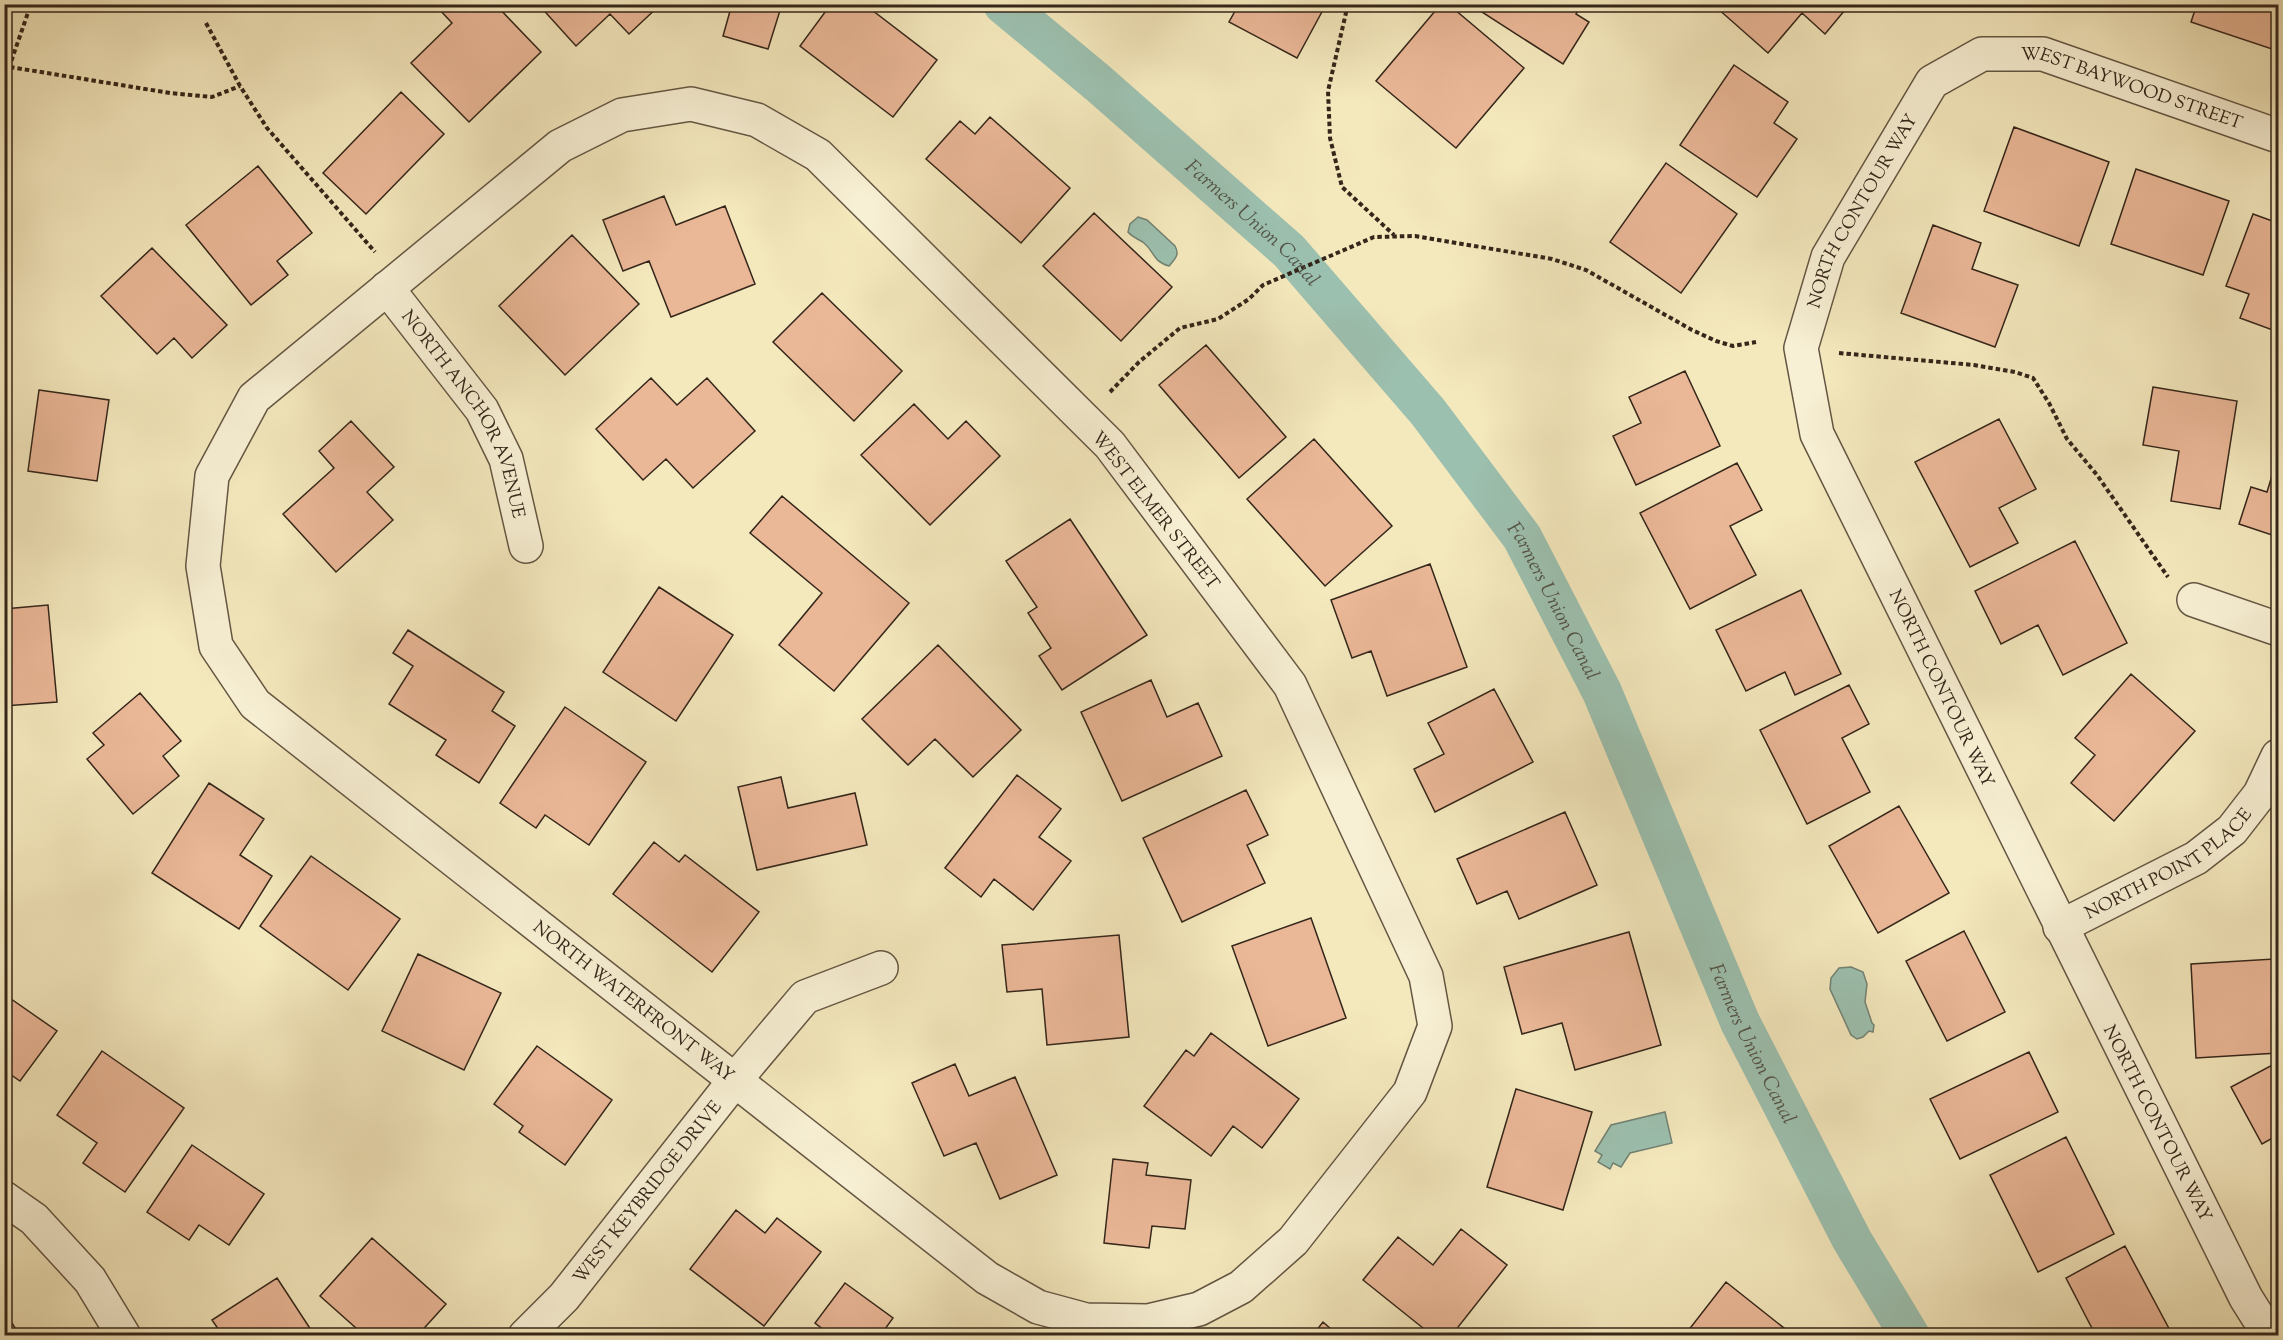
<svg xmlns="http://www.w3.org/2000/svg" width="2283" height="1340" font-family="'Sorts Mill Goudy',serif">
<rect width="100%" height="100%" fill="#f4e8bd"/>
<filter id="stains"><feTurbulence type="fractalNoise" baseFrequency=".00333" numOctaves="4"/><feColorMatrix values="0 0 0 0 .2 0 0 0 0 .09 0 0 0 0 .02 0 0 0 .5 -.17"/></filter>
<radialGradient id="worn" r=".72"><stop offset=".6" stop-color="#630" stop-opacity="0"/><stop offset="1" stop-color="#630" stop-opacity=".3"/></radialGradient>
<path fill="#9cc0af" stroke="#728273" stroke-width="1.5" d="M1138 217 1147 220 1175 246C1180 255 1175 259 1169 266 1152 261 1155 252 1144 243 1139 239 1133 238 1128 232L1130 224Z
M1851 967 1863 972 1867 984 1865 1002 1872 1023 1874 1025 1873 1032 1869 1031 1863 1037 1857 1039 1851 1035 1830 989 1831 978 1839 968Z
M1665 1112 1672 1143 1630 1153 1621 1167 1613 1163 1610 1169 1598 1162 1602 1155 1595 1151 1611 1125Z"/>
<g fill="none" stroke-linecap="round" stroke-linejoin="round">
<path stroke="#9cc0af" stroke-width="40" id="s1" d="M1003 4 1098 83 1289 251 1428 412 1522 537 1602 692 1740 1022 1852 1240 1910 1336"/>
</g>
<path fill="#eab797" stroke="#34261a" stroke-width="1.5" d="M442 4H495L541 52 469 122 411 63 452 23 438 8Z
M538 4H661L629 34 610 14 576 46Z
M732 4H782L768 49 723 36Z
M831 4H864L937 60 893 117 800 46Z
M1239 4H1318L1324 8 1297 58 1229 22Z
M1441 4H1448L1524 68 1456 148 1376 81Z
M1582 4 1576 14 1589 22 1563 64 1471 5Z
M1720 4H1850L1825 34 1802 13 1768 53 1717 8Z
M2197 4H2278V51L2191 22Z
M1734 65 1788 102 1774 123 1797 139 1757 197 1680 145Z
M401 92 444 134 366 214 323 173Z
M990 117 1070 188 1021 243 926 159 960 121 975 134Z
M2014 127 2109 162 2079 246 1984 211Z
M1666 163 1737 214 1681 293 1610 242Z
M258 166 312 233 277 261 288 275 251 305 186 225Z
M2136 169 2229 201 2203 275 2111 244Z
M664 196 676 225 725 206 755 284 671 317 649 261 623 271 603 220Z
M1094 213 1172 287 1121 341 1043 266Z
M2253 214 2278 223V332L2240 318 2249 294 2226 286Z
M1933 225 1981 243 1972 269 2018 285 1995 347 1901 313Z
M572 235 639 304 565 375 499 306Z
M152 248 227 325 192 358 174 338 157 354 101 296Z
M822 293 902 371 854 421 773 342Z
M1206 345 1286 437 1239 478 1159 385Z
M1685 371 1720 446 1636 485 1613 436 1641 423 1629 397Z
M651 378 677 405 707 378 755 431 693 488 666 459 643 480 596 429Z
M2153 387 2237 401 2220 509 2171 501 2179 451 2143 445Z
M39 390 109 400 97 481 28 471Z
M914 404 948 439 966 421 1000 456 930 525 861 455Z
M1999 419 2036 489 1999 508 2018 543 1970 567 1915 462Z
M351 421 394 467 367 492 393 520 336 572 283 514 334 468 319 451Z
M1314 439 1392 526 1325 586 1247 499Z
M2278 456V537L2239 524 2251 487 2267 492Z
M1737 463 1762 510 1730 526 1756 575 1690 609 1640 513Z
M782 496 909 603 834 691 779 645 822 593 750 533Z
M1070 519 1147 635 1062 690 1039 656 1051 648 1028 613 1037 607 1006 561Z
M2075 541 2127 643 2063 675 2038 625 2001 644 1975 591Z
M1430 564 1467 667 1387 696 1371 651 1352 658 1331 600Z
M659 587 733 635 676 721 603 672Z
M1801 590 1841 674 1795 695 1785 672 1746 691 1716 630Z
M48 605 57 702 4 706V609Z
M408 630 504 692 492 711 515 726 479 783 436 755 446 740 389 704 413 666 393 653Z
M938 645 1021 730 973 777 935 739 908 765 862 719Z
M2131 674 2195 731 2114 821 2071 783 2095 755 2075 738Z
M1151 680 1167 717 1198 703 1222 756 1122 801 1081 712Z
M1849 685 1869 724 1842 738 1870 792 1807 824 1760 730Z
M1494 689 1533 762 1435 812 1414 769 1444 754 1428 723Z
M140 693 181 741 163 756 179 776 133 814 87 759 104 745 93 733Z
M565 707 646 762 589 845 545 815 536 828 500 803Z
M1017 775 1061 809 1039 837 1071 861 1033 910 994 879 981 897 945 868Z
M781 777 788 808 855 793 867 845 757 870 738 787Z
M209 783 264 819 240 855 272 876 239 929 152 873Z
M1246 790 1268 835 1247 845 1265 883 1182 922 1143 838Z
M1899 806 1949 893 1878 933 1829 846Z
M1565 812 1597 885 1519 919 1507 891 1477 904 1457 859Z
M654 842 679 862 685 855 759 912 712 972 613 894Z
M311 856 400 919 348 990 260 926Z
M1311 918 1346 1018 1268 1046 1232 946Z
M1964 931 2005 1012 1947 1041 1906 961Z
M1629 932 1661 1045 1575 1070 1562 1023 1522 1034 1504 967Z
M1119 935 1129 1037 1047 1045 1042 989 1007 992 1002 945Z
M418 954 501 993 464 1070 382 1031Z
M2274 959 2278 1053 2196 1058 2191 964Z
M4 994 57 1031 20 1081 4 1070Z
M1211 1033 1299 1099 1262 1148 1233 1126 1211 1156 1144 1106 1186 1050 1194 1056Z
M537 1046 612 1100 565 1165 519 1132 523 1126 494 1104Z
M102 1051 184 1108 125 1192 83 1163 97 1143 57 1115Z
M2029 1052 2058 1112 1960 1159 1930 1099Z
M2278 1062V1135L2262 1144 2231 1087Z
M955 1064 969 1096 1015 1077 1057 1175 1000 1199 976 1143 944 1156 912 1083Z
M1516 1089 1592 1112 1563 1210 1487 1187Z
M2066 1137 2114 1234 2038 1272 1990 1175Z
M192 1145 264 1194 229 1245 199 1225 189 1240 147 1212Z
M1113 1159 1148 1163 1146 1175 1191 1180 1185 1229 1152 1226 1149 1248 1104 1243Z
M736 1210 765 1233 777 1218 821 1252 764 1326 690 1269Z
M1461 1229 1507 1265 1451 1336H1433L1363 1280 1398 1237 1433 1265Z
M372 1238 446 1304 417 1336H365L320 1296Z
M2125 1246 2173 1336H2096L2066 1278Z
M277 1278 315 1336H223L212 1320Z
M1726 1282 1794 1336H1684Z
M845 1283 893 1318 880 1336H827L829 1334 815 1323Z
M1323 1322 1339 1336H1312Z
M12 1323 20 1336H4V1327Z"/>
<g fill="none" stroke-linecap="round" stroke-linejoin="round">
<defs>
<g id="minor">
<path d="M691 104 757 120 818 155 1110 445 1290 685 1426 976 1435 1026 1410 1092 1293 1241 1241 1287 1199 1309 1148 1321 1086 1320 1038 1307 987 1278 255 704 216 646 203 566 212 476 254 398 560 146 622 115Z"/>
<path id="s2" d="M387 288 482 410 506 459 526 546"/>
<path d="M2194 600 2278 629"/>
<path id="s3" d="M2060 927 2196 858 2232 830 2260 794 2278 756"/>
<path d="M4 1198 34 1219 90 1280 124 1336"/>
<path id="s4" d="M525 1336 564 1297 735 1080 805 997 881 968"/>
<path id="s5" d="M2270 1336 2246 1298 1817 434 1801 348 1828 257 1932 82 1982 54H2043L2278 136"/>
</g>
</defs>
<use href="#minor" stroke="#645643" stroke-width="36"/>
<path stroke="#34261a" stroke-width="4" stroke-dasharray="4.5 3" stroke-linecap="butt" d="M1348 4 1328 91 1330 138 1342 187 1394 235
M206 23 240 86 267 128 375 252
M10 67 170 93 212 97 240 86
M4 82 31 4
M1839 353 1974 365 2015 372 2033 378 2049 403 2067 439 2097 475 2168 577
M1110 392 1139 362 1180 328 1218 319 1249 299 1263 285 1374 237 1415 236 1552 259 1586 270 1692 330 1716 341 1733 346 1756 342"/>
<use href="#minor" stroke="#f8f0d4" stroke-width="33"/>
</g>
<g text-anchor="middle" stroke-width="5" stroke-linejoin="round" paint-order="stroke">
<g font-size="18" fill="#34261a" stroke="#f8f0d4">
<text dy="6" stroke="none"><textPath href="#s5" startOffset="1608">WEST BAYWOOD STREET</textPath></text>
<text dy="6" stroke="none"><textPath href="#s5" startOffset="1248">NORTH CONTOUR WAY</textPath></text>
<text dy="6" stroke="none"><textPath href="#s2" startOffset="150">NORTH ANCHOR AVENUE</textPath></text>
<text transform="translate(1156 510) rotate(52)" y="6">WEST ELMER STREET</text>
<text transform="translate(1942 688) rotate(64)" y="6">NORTH CONTOUR WAY</text>
<text dy="6" stroke="none"><textPath href="#s3" startOffset="126">NORTH POINT PLACE</textPath></text>
<text transform="translate(634 1001) rotate(38)" y="6">NORTH WATERFRONT WAY</text>
<text transform="translate(2158 1123) rotate(63)" y="6">NORTH CONTOUR WAY</text>
<text dy="6" stroke="none"><textPath href="#s4" startOffset="189">WEST KEYBRIDGE DRIVE</textPath></text>
</g>
<g font-size="20" font-style="italic" fill="#535447" stroke="#f8f0d4">
<text dy="7" stroke="none"><textPath href="#s1" startOffset="332">Farmers Union Canal</textPath></text>
<text dy="7" stroke="none"><textPath href="#s1" startOffset="818">Farmers Union Canal</textPath></text>
<text dy="7" stroke="none"><textPath href="#s1" startOffset="1304">Farmers Union Canal</textPath></text>
</g>
</g>
<rect width="2283" height="1340" fill="none" stroke="#f4e8bd" stroke-width="24"/>
<rect x="6" y="6" width="2271" height="1328" fill="none" stroke="#34261a" stroke-width="3"/>
<rect x="12" y="12" width="2259" height="1316" fill="none" stroke="#34261a" stroke-width="1.5"/>
<rect width="100%" height="100%" filter="url(#stains)"/>
<rect width="100%" height="100%" fill="url(#worn)"/>
</svg>
